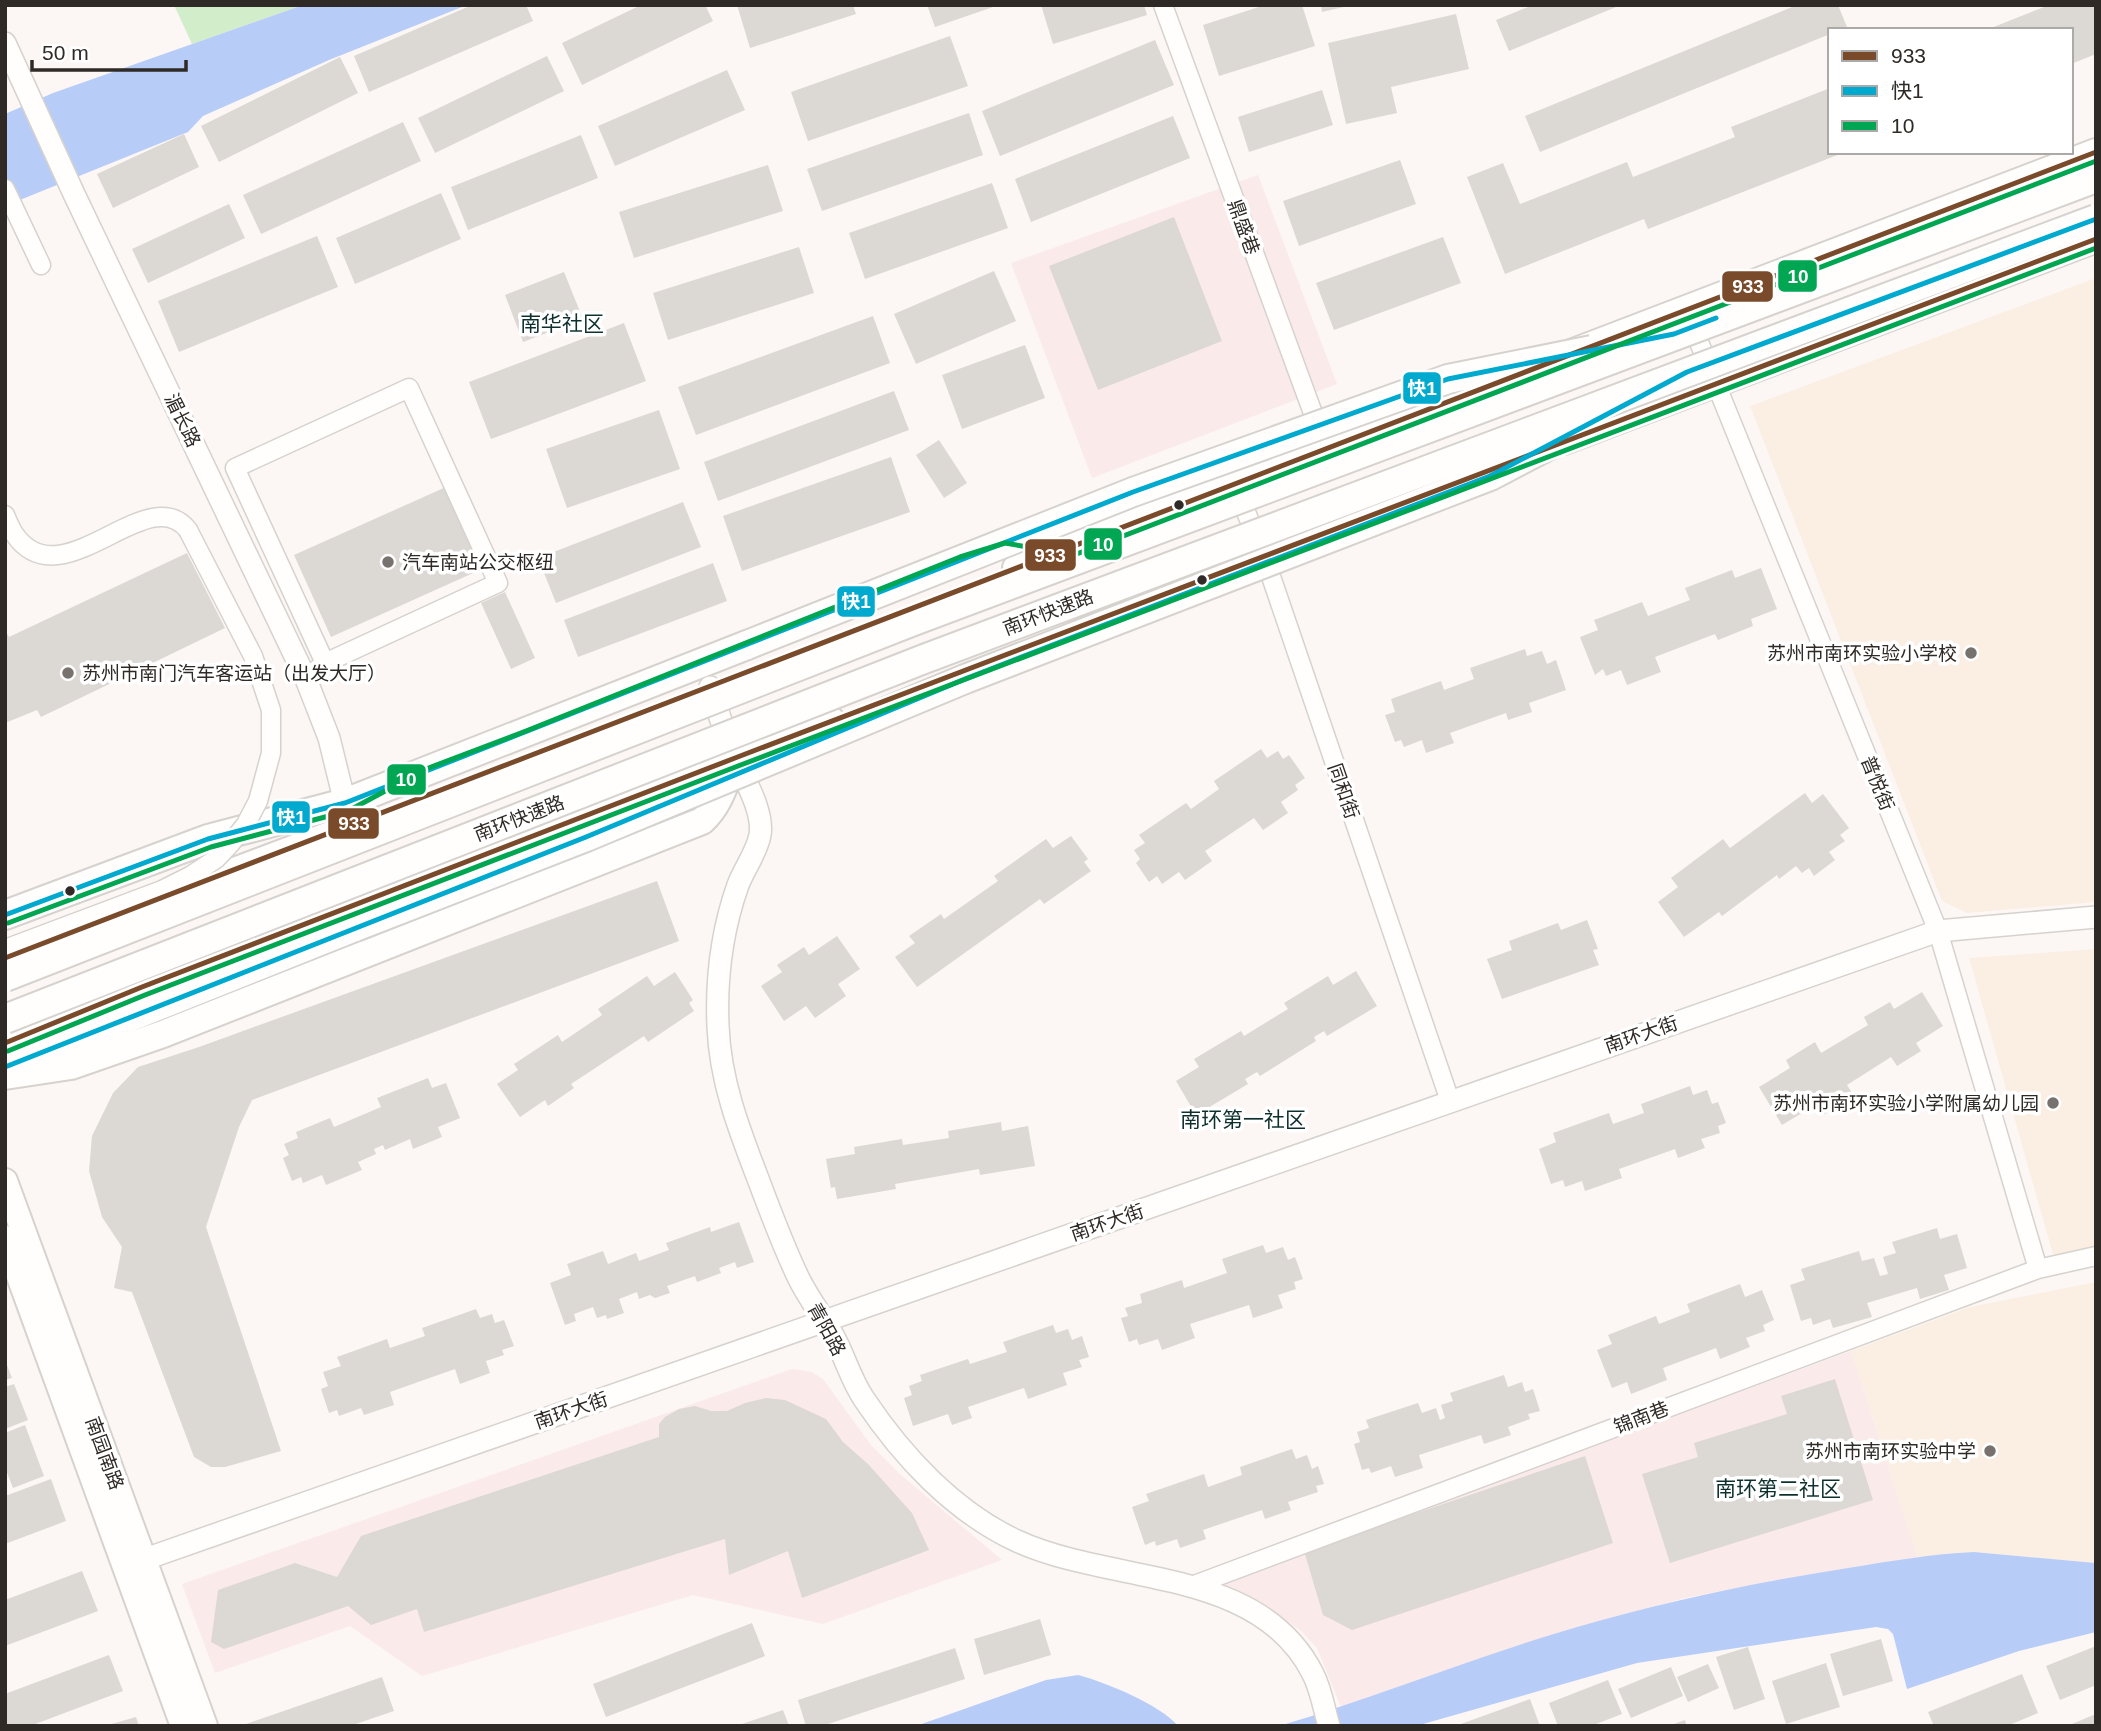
<svg xmlns="http://www.w3.org/2000/svg" width="2101" height="1731" font-family="Arial,'Noto Sans SC',sans-serif">
<rect width="100%" height="100%" fill="#fcf7f4"/>
<path fill="#faebea" d="M1258 175 1337 384 1092 478 1011 263Z
M1851 1351 1918 1557 1805 1575 1685 1598 1577 1627 1341 1707 1317 1648 1301 1631 1274 1611 1218 1582Z
M792 1369 812 1372 823 1379 871 1445 901 1475 1002 1560 823 1624 693 1595 422 1676 350 1626 215 1673 182 1584Z"/>
<path fill="#fbefe4" d="M2096 278V902L1967 913 1942 901 1750 406Z
M2096 949V1248L2054 1258 1969 958Z
M2096 1282V1563L1974 1552 1918 1557 1851 1351 1970 1307Z"/>
<path fill="#d1edca" d="M174 5H303L192 44Z"/>
<path fill="#b7cdf8" d="M303 5H467L329 60 203 116 188 132 5 206V114L53 93Z
M1974 1552 2096 1563V1632L2019 1651 1907 1689 1893 1634 1888 1629 1876 1627 1637 1663 1416 1726H1279C1380 1696 1477 1656 1577 1627 1666 1601 1757 1582 1848 1568 1890 1561 1932 1554 1974 1552Z
M1078 1675C1105 1682 1161 1705 1178 1726H916L1046 1680Z"/>
<path fill="#dcd8d4" d="M472 5H526L533 21 369 92 354 56Z
M641 5H705L713 21 582 85 562 43Z
M737 5H853L856 14 750 48Z
M927 5H996V6L935 27Z
M1041 5H1144L1147 15 1053 44Z
M1265 5H1302L1315 46 1219 76 1203 25Z
M1321 5H1348V6L1322 12Z
M1533 5H1621L1509 51 1496 20Z
M1797 5H1838L1847 27 1830 30V34L1540 152 1525 116Z
M2049 5H2096V54L2071 64V30H1986Z
M1456 14 1469 69 1391 87 1397 113 1346 124 1328 43Z
M950 36 968 86 808 141 791 92Z
M1155 40 1174 85 1000 156 982 111Z
M547 56 564 91 435 153 418 118Z
M340 57 358 93 219 162 201 126Z
M727 70 745 110 615 166 598 126Z
M1830 88V152H1845L1648 229 1644 219 1505 274 1467 177 1503 163 1520 204 1627 162 1633 177 1735 137 1731 127Z
M1322 90 1333 125 1249 152 1238 117Z
M969 113 983 155 822 211 807 169Z
M1173 116 1190 158 1031 222 1015 179Z
M403 122 421 161 261 234 243 195Z
M184 134 199 167 113 208 97 174Z
M581 135 598 178 468 230 451 187Z
M1400 160 1416 204 1299 246 1283 201Z
M768 165 783 211 634 258 619 212Z
M992 183 1008 228 865 279 849 233Z
M441 193 461 239 355 284 336 238Z
M229 204 245 238 148 283 132 249Z
M1174 217 1222 341 1098 390 1049 266Z
M317 236 338 287 179 352 158 301Z
M1443 237 1461 283 1334 330 1316 283Z
M799 247 814 293 668 340 653 293Z
M994 271 1016 321 916 364 894 314Z
M564 272 583 319 523 342 505 295Z
M873 316 890 363 696 435 678 387Z
M624 323 646 381 491 439 469 382Z
M1025 345 1045 398 962 429 942 375Z
M894 391 909 430 718 501 704 462Z
M659 410 680 469 567 508 546 449Z
M939 440 967 483 944 498 916 455Z
M891 457 910 512 742 571 723 516Z
M446 487 482 569 331 637 294 555Z
M683 502 701 547 556 603 538 558Z
M187 553 225 628 41 717 37 710 5 723V630L9 637Z
M713 563 727 601 578 657 564 620Z
M1761 568 1777 609 1751 619 1753 626 1718 640 1715 634 1655 657 1661 672 1627 685 1621 670 1606 676 1603 669 1595 675 1580 637 1598 630 1594 620 1642 602 1648 616 1690 600 1685 588 1732 570 1735 578Z
M505 592 535 658 511 669 481 603Z
M1525 649 1527 656 1542 651 1547 664 1556 660 1566 690 1529 703 1532 712 1508 720 1506 713 1450 733 1454 743 1426 753 1422 740 1404 747 1401 740 1395 742 1385 715 1395 712 1391 699 1441 681 1444 690 1474 679 1470 668Z
M1261 749 1267 758 1278 751 1283 759 1289 755 1305 778 1295 785 1298 790 1281 802 1288 813 1263 830 1254 818 1205 851 1212 861 1185 880 1179 872 1162 884 1157 876 1149 882 1136 863 1140 859 1134 850 1145 843 1139 835 1186 803 1191 809 1219 789 1214 781Z
M1805 793 1812 803 1823 794 1849 828 1840 835 1845 841 1829 852 1835 860 1814 876 1809 868 1802 873 1796 866 1779 879 1777 875 1722 916 1719 912 1684 937 1658 902 1678 887 1671 878 1723 839 1730 848Z
M1071 836 1088 859 1084 862 1091 871 1044 904 1040 899 917 987 895 957 915 943 909 936 941 914 944 919 998 881 994 876 1046 839 1053 848Z
M657 881 679 941 252 1100 239 1127 206 1227 281 1451 225 1467H211L194 1457 132 1292 114 1288 122 1247 102 1217 89 1171 92 1136 113 1093 138 1067 199 1047Z
M1587 920 1598 949 1593 950 1599 965 1502 999 1487 959 1512 950 1509 941 1558 923 1561 930Z
M837 936 860 969 838 984 846 996 815 1018 806 1006 784 1021 761 986 782 972 777 965 804 947 809 955Z
M1356 971 1377 1006 1327 1036 1324 1031 1314 1037 1316 1041 1260 1076 1257 1072 1245 1079 1248 1084 1196 1115 1176 1081 1199 1067 1194 1059 1241 1031 1244 1036 1288 1009 1284 1003 1328 976 1333 985Z
M675 972 693 1000 689 1003 694 1011 648 1042 644 1036 571 1084 574 1088 548 1106 545 1100 520 1117 497 1084 518 1070 514 1064 558 1035 562 1042 602 1015 598 1009 647 976 654 986Z
M1922 992 1943 1026 1916 1043 1921 1051 1897 1066 1891 1057 1847 1085 1854 1096 1823 1115 1817 1104 1782 1125 1759 1087 1790 1068 1786 1060 1815 1042 1821 1053 1868 1025 1864 1017 1890 1002 1894 1009Z
M428 1078 432 1088 446 1083 460 1118 438 1127 442 1137 413 1149 410 1139 385 1150 383 1145 374 1149 376 1154 358 1162 362 1170 326 1185 322 1175 303 1183 301 1177 292 1181 283 1158 289 1155 284 1144 298 1138 296 1132 330 1118 334 1127 381 1107 377 1098Z
M1690 1086 1693 1095 1707 1090 1712 1104 1718 1102 1726 1123 1718 1126 1720 1133 1701 1139 1705 1148 1678 1158 1675 1149 1619 1169 1622 1178 1585 1191 1582 1181 1565 1187 1563 1180 1551 1184 1539 1149 1556 1142 1553 1133 1609 1113 1613 1124 1644 1113 1641 1104Z
M1001 1122 1002 1131 1028 1126 1035 1166 980 1175 979 1169 895 1184 896 1189 837 1199 835 1187 831 1188 826 1159 855 1154 854 1147 902 1139 903 1145 949 1138 948 1131Z
M739 1222 754 1262 737 1268 735 1262 719 1268 721 1273 697 1282 695 1276 667 1286 670 1293 655 1298 650 1295 639 1299 637 1292 619 1299 624 1313 607 1319 606 1315 597 1318 593 1307 574 1314 576 1321 565 1325 550 1283 571 1275 567 1264 603 1251 608 1264 636 1253 639 1261 669 1250 666 1243 710 1227 711 1232Z
M1937 1228 1940 1239 1957 1234 1967 1268 1944 1275 1949 1290 1920 1299 1917 1288 1867 1303 1872 1317 1833 1328 1830 1319 1813 1325 1811 1318 1801 1321 1790 1285 1805 1280 1801 1269 1859 1251 1862 1261 1874 1258 1880 1276 1888 1274 1883 1257 1896 1253 1892 1242Z
M1263 1245 1266 1253 1283 1247 1288 1260 1295 1257 1303 1279 1294 1282 1296 1289 1278 1295 1283 1308 1253 1318 1249 1305 1190 1324 1195 1338 1162 1350 1158 1339 1139 1345 1137 1339 1129 1342 1121 1318 1128 1316 1125 1308 1142 1303 1140 1294 1182 1280 1184 1288 1227 1273 1222 1259Z
M1740 1284 1745 1297 1762 1290 1774 1320 1763 1325 1765 1331 1746 1338 1750 1347 1720 1359 1716 1348 1663 1368 1667 1380 1631 1394 1627 1382 1612 1388 1597 1350 1612 1344 1608 1335 1656 1316 1659 1324 1690 1312 1687 1304Z
M476 1309 480 1318 492 1314 495 1323 504 1320 514 1346 502 1350 504 1355 486 1361 490 1373 460 1384 455 1369 390 1392 394 1405 364 1415 361 1408 339 1416 337 1410 329 1413 321 1389 328 1386 323 1372 341 1366 337 1357 387 1339 390 1348 425 1336 422 1328Z
M1053 1325 1056 1333 1068 1329 1072 1340 1082 1336 1089 1357 1079 1360 1082 1367 1063 1373 1067 1385 1028 1399 1024 1388 968 1407 972 1418 952 1425 948 1414 913 1426 904 1398 912 1395 909 1386 922 1381 920 1375 968 1359 970 1364 1007 1352 1003 1342Z
M5 1360 12 1378 5 1380Z
M1504 1375 1508 1387 1522 1382 1525 1392 1533 1389 1540 1411 1528 1414 1530 1419 1508 1427 1511 1435 1484 1444 1481 1435 1419 1455 1423 1468 1395 1477 1391 1466 1371 1473 1369 1468 1362 1470 1354 1444 1360 1442 1357 1432 1369 1428 1366 1420 1418 1403 1422 1413 1436 1408 1440 1420 1445 1418 1441 1405 1453 1401 1450 1393Z
M1835 1379 1873 1500 1670 1563 1642 1474 1698 1457 1694 1443 1787 1414 1781 1396Z
M14 1384 28 1420 5 1429V1387Z
M766 1398 785 1400 826 1419 843 1442 868 1464 912 1513 929 1550 802 1598 788 1551 729 1575 725 1539 424 1632 417 1609 371 1625 348 1606 224 1649 211 1642 218 1590 295 1563 337 1577 361 1536 659 1437V1424L665 1417 679 1409 695 1406 711 1411H727L745 1403Z
M25 1425 44 1476 13 1488 5 1467 7 1466 5 1460V1433Z
M1292 1449 1296 1459 1307 1455 1312 1469 1318 1466 1324 1484 1316 1486 1318 1492 1288 1502 1291 1510 1265 1519 1262 1510 1203 1530 1206 1539 1180 1548 1177 1539 1156 1546 1155 1541 1145 1545 1132 1507 1149 1501 1146 1494 1204 1474 1208 1487 1242 1475 1240 1467Z
M1585 1456 1613 1543 1352 1630 1323 1615 1304 1551Z
M51 1479 66 1521 5 1544V1496Z
M82 1571 98 1611 5 1646V1600Z
M1040 1619 1051 1655 984 1675 974 1639Z
M752 1623 765 1656 606 1717 593 1684Z
M1881 1639 1893 1681 1843 1696 1830 1654Z
M2096 1646V1685L2060 1700 2046 1666Z
M1748 1647 1765 1699 1734 1710 1716 1657Z
M955 1648 965 1679 822 1726H806L798 1700Z
M109 1655 123 1691 30 1726H5V1694Z
M1826 1663 1840 1707 1786 1724 1772 1681Z
M1708 1664 1719 1688 1688 1702 1677 1677Z
M1671 1667 1683 1696 1631 1718 1618 1689Z
M2022 1674 2038 1713 2007 1726H1934L1928 1712Z
M382 1677 394 1711 350 1726H240Z
M1608 1680 1622 1714 1591 1726H1558L1549 1703Z
M1530 1699 1540 1726H1458V1725Z
M783 1710 789 1726H739V1725Z
M2096 1714V1726H2067Z
M136 1717 139 1726H108V1725Z
M1685 1720 1687 1726H1671V1725Z"/>
<g fill="none" stroke-linecap="round" stroke-linejoin="round">
<defs>
<path id="minor" d="M1163 5 1321 435
M5 189 41 265
M1690 320 1938 931 2038 1269
M1237 490 1264 556 1450 1101
M5 515C8 522 11 530 15 535 62 602 148 478 188 530
M306 679 325 663 498 583 409 388 235 468 325 663
M1189 1587 2038 1269 2096 1256"/>
<path id="tertiary" d="M5 43 74 194 306 679 329 738 345 803
M710 687C718 711 725 735 735 758 744 779 764 811 760 835 757 852 744 869 738 885 722 930 716 979 718 1026 720 1082 740 1132 760 1184 772 1216 784 1248 799 1279 809 1299 823 1317 834 1337 845 1357 851 1380 864 1399 902 1456 954 1512 1017 1541 1112 1585 1259 1566 1313 1674 1321 1689 1324 1709 1329 1726
M131 1564 1938 931 2096 917"/>
<path id="secondary" d="M5 1181 205 1726
M5 1238 183 1726"/>
<path id="primary" d="M1571 353 2096 152
M1564 441 2096 239
M1016 568 1519 373
M141 906 354 826
M5 1043 142 987 832 721
M5 1076 71 1066 163 1034 702 821C719 806 725 784 733 763"/>
<path id="trunk" d="M5 915 208 839 345 803 747 645
M5 1067 355 927"/>
</defs>
<use href="#minor" stroke="#d6d2ce" stroke-width="21"/>
<use href="#tertiary" stroke="#d6d2ce" stroke-width="24"/>
<use href="#secondary" stroke="#d6d2ce" stroke-width="28"/>
<use href="#primary" stroke="#d6d2ce" stroke-width="30"/>
<use href="#trunk" stroke="#d6d2ce" stroke-width="32"/>
<use href="#minor" stroke="#fffefd" stroke-width="18"/>
<use href="#tertiary" stroke="#fffefd" stroke-width="21"/>
<use href="#secondary" stroke="#fffefd" stroke-width="24"/>
<use href="#primary" stroke="#fffefd" stroke-width="26"/>
<use href="#trunk" stroke="#fffefd" stroke-width="28"/>
<defs>
<path id="minor-bridge" d="M5 949 162 890 190 876 216 859 231 843 246 824 258 801 271 753V710L253 656 188 530"/>
<path id="trunk-bridge" d="M747 645 1133 492 1448 379 1592 350
M355 927 586 837 965 679 1490 476 1584 427
M5 977 911 622 2096 178
M5 1019 924 659 2096 219"/>
</defs>
<use href="#minor-bridge" stroke="#d6d2ce" stroke-width="21" stroke-linecap="butt"/>
<use href="#trunk-bridge" stroke="#d6d2ce" stroke-width="32" stroke-linecap="butt"/>
<use href="#minor-bridge" stroke="#fffefd" stroke-width="18"/>
<use href="#trunk-bridge" stroke="#fffefd" stroke-width="28"/>
<defs>
<path id="bus-1" d="M5 958 2096 152
M5 1043 142 987 735 758 2096 239"/>
<path id="bus-2" d="M5 915 208 839 345 803 1133 492 1448 379 1674 334 1716 318
M5 1067 586 837 965 679 1490 476 1687 372 2096 219"/>
<path id="bus-3" d="M8 923 211 847 348 811 426 769 526 731 960 557 1005 543 1074 555 2096 161
M8 1051 145 995 738 766 2096 248"/>
</defs>
<use href="#bus-1" stroke="#fff" stroke-width="10"/>
<use href="#bus-2" stroke="#fff" stroke-width="10"/>
<use href="#bus-3" stroke="#fff" stroke-width="10"/>
<use href="#bus-1" stroke="#7a4b2a" stroke-width="5"/>
<use href="#bus-2" stroke="#00a9ce" stroke-width="5"/>
<use href="#bus-3" stroke="#00a651" stroke-width="5"/>
</g>
<g fill="#2f2a26" stroke="#fff" stroke-width="2.5">
<circle cx="1179" cy="505" r="6"/>
<circle cx="1202" cy="580" r="6"/>
<circle cx="70" cy="891" r="6"/>
</g>
<g fill="#77726e" stroke="#fff" stroke-width="2.5">
<circle cx="388" cy="562" r="7"/>
<circle cx="1971" cy="653" r="7"/>
<circle cx="68" cy="673" r="7"/>
<circle cx="2053" cy="1103" r="7"/>
<circle cx="1990" cy="1451" r="7"/>
</g>
<g text-anchor="middle" stroke-width="7" stroke-linejoin="round" paint-order="stroke">
<g font-size="19" fill="#2f2a26" stroke="#fff">
<text transform="translate(1244 227) rotate(70)" y="7">鼎盛巷</text>
<text transform="translate(183 420) rotate(64)" y="7">湄长路</text>
<text transform="translate(1048 612) rotate(-21)" y="7">南环快速路</text>
<text transform="translate(1878 783) rotate(68)" y="7">普悦街</text>
<text transform="translate(1344 791) rotate(71)" y="7">同和街</text>
<text transform="translate(519 818) rotate(-21)" y="7">南环快速路</text>
<text transform="translate(1641 1034) rotate(-19)" y="7">南环大街</text>
<text transform="translate(1107 1222) rotate(-19)" y="7">南环大街</text>
<text transform="translate(827 1329) rotate(61)" y="7">青阳路</text>
<text transform="translate(571 1410) rotate(-19)" y="7">南环大街</text>
<text transform="translate(1641 1417) rotate(-21)" y="7">锦南巷</text>
<text transform="translate(105 1453) rotate(70)" y="7">南园南路</text>
</g>
<g font-size="19" fill="#2f2a26" stroke="#fff" text-anchor="end">
<text x="402" y="569" text-anchor="start">汽车南站公交枢纽</text>
<text x="1957" y="660">苏州市南环实验小学校</text>
<text x="82" y="680" text-anchor="start">苏州市南门汽车客运站（出发大厅）</text>
<text x="2039" y="1110">苏州市南环实验小学附属幼儿园</text>
<text x="1976" y="1458">苏州市南环实验中学</text>
</g>
<g font-size="21" fill="#0d302d" stroke="#fff">
<text x="562" y="331">南华社区</text>
<text x="1243" y="1127">南环第一社区</text>
<text x="1778" y="1496">南环第二社区</text>
</g>
</g>
<g stroke="#fff" stroke-width="2.5">
<rect x="1777" y="259" width="41" height="34" rx="7" fill="#00a651"/>
<rect x="1721" y="270" width="53" height="33" rx="7" fill="#7a4b2a"/>
<rect x="1402" y="371" width="40" height="34" rx="7" fill="#00a9ce"/>
<rect x="1083" y="527" width="40" height="34" rx="7" fill="#00a651"/>
<rect x="1024" y="538" width="53" height="34" rx="7" fill="#7a4b2a"/>
<rect x="836" y="585" width="40" height="33" rx="7" fill="#00a9ce"/>
<rect x="386" y="763" width="41" height="33" rx="7" fill="#00a651"/>
<rect x="271" y="800" width="40" height="34" rx="7" fill="#00a9ce"/>
<rect x="327" y="807" width="53" height="33" rx="7" fill="#7a4b2a"/>
</g>
<g font-size="19" text-anchor="middle" font-weight="bold" fill="#fff">
<text x="1798" y="283">10</text>
<text x="1748" y="293">933</text>
<text x="1422" y="395">快1</text>
<text x="1103" y="551">10</text>
<text x="1050" y="562">933</text>
<text x="856" y="608">快1</text>
<text x="406" y="786">10</text>
<text x="291" y="824">快1</text>
<text x="354" y="830">933</text>
</g>
<rect width="2101" height="1731" fill="none" stroke="#2f2a26" stroke-width="14"/>
<rect x="1828" y="28" width="245" height="126" fill="#ffffff" stroke="#acaaa8" stroke-width="2"/>
<rect x="1842" y="51" width="35" height="10" fill="#7a4b2a" stroke="#acaaa8" stroke-width="2"/>
<text x="1891" y="63" font-size="21" fill="#2f2a26">933</text>
<rect x="1842" y="86" width="35" height="10" fill="#00a9ce" stroke="#acaaa8" stroke-width="2"/>
<text x="1891" y="98" font-size="21" fill="#2f2a26">快1</text>
<rect x="1842" y="121" width="35" height="10" fill="#00a651" stroke="#acaaa8" stroke-width="2"/>
<text x="1891" y="133" font-size="21" fill="#2f2a26">10</text>
<path d="M32 60v10h154v-10" fill="none" stroke="#2f2a26" stroke-width="3.5"/>
<text x="42" y="60" font-size="21" fill="#2f2a26" stroke="#ffffff" stroke-width="5" paint-order="stroke">50 m</text>
</svg>
